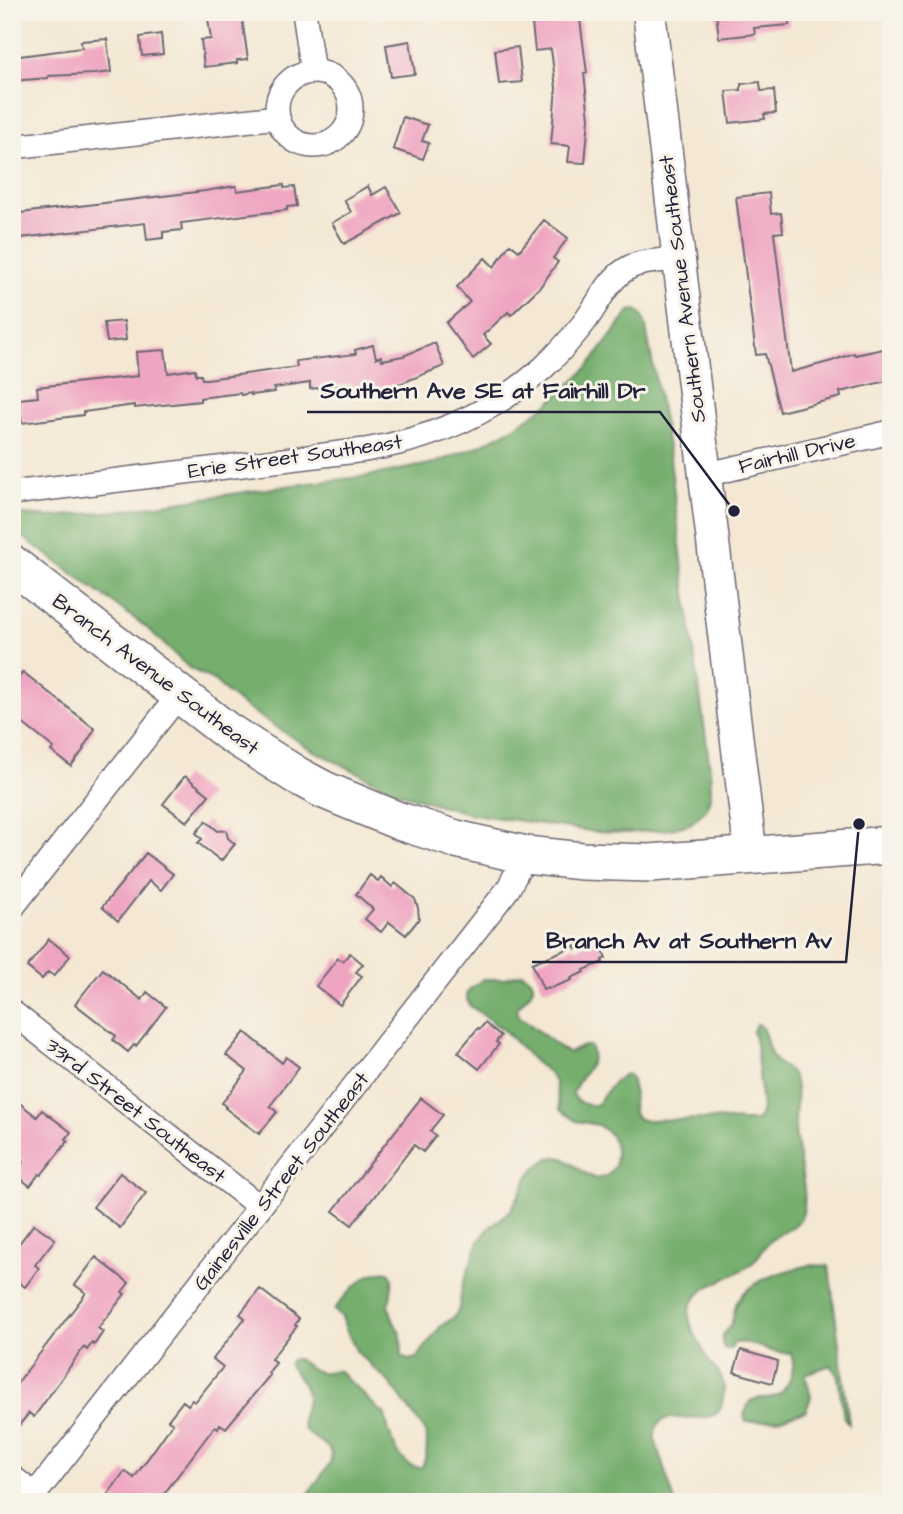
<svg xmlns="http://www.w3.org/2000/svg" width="903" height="1514" font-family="'Architects Daughter',sans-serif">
<rect width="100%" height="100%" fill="#f7f3e8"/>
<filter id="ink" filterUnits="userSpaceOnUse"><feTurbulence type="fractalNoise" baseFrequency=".0143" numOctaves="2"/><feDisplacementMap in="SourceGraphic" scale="14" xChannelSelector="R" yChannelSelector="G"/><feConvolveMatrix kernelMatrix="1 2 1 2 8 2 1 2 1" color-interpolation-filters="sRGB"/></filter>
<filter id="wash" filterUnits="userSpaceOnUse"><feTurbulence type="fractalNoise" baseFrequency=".00686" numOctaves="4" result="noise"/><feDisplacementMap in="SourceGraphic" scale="28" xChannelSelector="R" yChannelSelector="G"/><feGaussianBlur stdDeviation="1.57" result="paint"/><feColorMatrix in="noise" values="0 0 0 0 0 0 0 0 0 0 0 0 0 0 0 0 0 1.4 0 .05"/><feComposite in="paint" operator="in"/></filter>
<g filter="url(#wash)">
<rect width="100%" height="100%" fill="#f4e8d4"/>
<path fill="#74ae6d" stroke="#4b6854" stroke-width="2" d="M637 310 643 316 646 328 670 458 683 570 710 768 711 794 706 810 690 824 671 829 627 833 596 832 467 813 410 796 393 790 310 749 242 705 226 692 215 681 189 668 146 627 12 529V514L50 517 117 511 286 486 368 476 435 463 481 445 515 427 548 404 587 368 630 311Z
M522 973C545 984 527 996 517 1008L519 1016 563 1050 569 1053 583 1046H590C600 1064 575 1078 573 1095 578 1103 586 1106 596 1105L614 1082 625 1074 629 1075C641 1094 624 1114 642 1120L711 1119 744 1121H756L760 1117 762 1109 756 1044 753 1031 756 1024 760 1025C768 1035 766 1048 774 1059 779 1066 789 1068 793 1076 799 1090 795 1109 795 1124 795 1150 809 1191 803 1213 798 1229 781 1231 771 1240 763 1247 759 1258 750 1265 732 1279 700 1283 691 1306 685 1321 695 1333 701 1346 704 1351 705 1356 708 1360 712 1366 718 1371 721 1377 725 1384 724 1390 723 1398 722 1403 722 1408 718 1412 703 1428 651 1401 655 1440L675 1502H303L330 1463C337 1441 309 1442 303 1426 299 1416 307 1408 307 1398 307 1384 296 1376 289 1365L291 1360 297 1359C304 1363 312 1371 320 1372 327 1373 332 1370 339 1371L377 1408 385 1414C388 1432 398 1470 422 1467L426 1457 427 1443 425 1431 390 1383 357 1352 346 1330 342 1317 334 1310C346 1294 367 1268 389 1272L393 1278 389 1307 394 1322 401 1335 402 1356 408 1360 417 1358 441 1326 454 1317 459 1309 462 1287 479 1241 490 1227 511 1210 529 1176 535 1168 549 1158 556 1157 563 1158 588 1175 597 1179 608 1175 615 1166 616 1153 614 1142 610 1134 598 1125 576 1121 560 1110 555 1082 549 1073 535 1062 505 1031 469 1005 466 995 470 989 484 979H502Z
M811 1265 829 1266 849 1424 844 1418 838 1377 831 1365 805 1374 811 1397 806 1411 777 1420 746 1422 744 1415 750 1401C758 1397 765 1399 773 1397 789 1392 798 1366 790 1352 771 1357 754 1339 734 1343L730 1349 724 1348C718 1337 726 1333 731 1324 734 1317 734 1309 737 1302 751 1279 786 1270 811 1265Z"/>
<g id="blocks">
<path fill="#efa5c1" d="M207 12H241L248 59 237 60V63L204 67 201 40 211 39Z
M547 12H579L587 73H584L589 118 585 163 568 162 570 146 551 144 556 88 551 49 535 51 531 14Z
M716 12H789V25L754 28 755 34 719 38Z
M161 34 163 54 142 56 140 37Z
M107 39 111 72 94 74 48 76V78L12 81V57L82 48 81 41Z
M410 41 415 74 391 77 386 45Z
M518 47 522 82 499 84 495 50Z
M760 82 761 91 774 90 776 113 764 114 765 119 730 123 726 91 741 90V84Z
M403 117 428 125 422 141 429 143 423 159 393 149Z
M284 185V188L294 187 297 206 287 207V210L181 223 182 230 163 232V238L147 240 145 223 12 239V214L205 191 236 186 237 191Z
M368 186 372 195 386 187 401 213 344 244 332 223 351 212 344 200Z
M769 193 771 214 781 213 783 232 774 233 791 372 832 361 854 353 855 355 888 348 891 362V380L840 392 841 397 780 412 765 354 756 355 736 197Z
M544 220 568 238 553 258 558 262 540 287 511 315 508 312 483 335 491 344 473 359 446 323 470 302 457 287 485 258 494 267 510 244 519 251Z
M124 321 126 340 107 342 104 323Z
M435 343 444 366 402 383 378 388 379 392 356 396 353 384 310 389V383L274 388 275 392 251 395V393L241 395 240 393 200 398V401L135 408V405L83 412V415L22 423 19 399 38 397 37 387 138 376 136 352 165 350 168 373 195 369 196 375H201L202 379H207L297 367 296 361 356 354 355 350 373 345 376 358 381 356 382 360 403 356Z
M23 672 95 729 83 748 84 749 71 766 51 751 54 748 12 715V685Z
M185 776 209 795 187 822 163 804Z
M206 821 218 831 226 830 228 838 235 844 221 861 198 843 202 839 196 833Z
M146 853 173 874 161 890 149 881 118 921 102 907Z
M370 875 378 881 381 877 392 887 395 883 415 899 418 908 419 919 406 935 389 922 381 932 365 919 373 909 356 894Z
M49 939 70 956 54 976 48 972 42 979 27 967Z
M594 941 595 944 600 942 606 958 602 960 603 962 584 970 585 972 571 978 572 980 548 989V987L543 989 532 963 575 946 576 949Z
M350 953 363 964 356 972 362 976 340 1005 316 986 338 958 343 961Z
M103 969 142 1000 147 992 166 1007 136 1046 134 1045 128 1052 113 1040 116 1036 75 1004Z
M485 1023 501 1036 496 1042 499 1044 479 1069 458 1052 478 1028 480 1029Z
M245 1032 282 1063 286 1057 299 1067 270 1106 277 1112 259 1134 225 1108 226 1107 222 1103 247 1071 226 1055Z
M12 1097 37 1117 42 1110 71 1132 66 1139 68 1141 41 1175 39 1174 30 1186 15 1174 24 1162 12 1152Z
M421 1098 443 1115 430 1131 436 1136 423 1152 414 1145 352 1225 333 1211Z
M120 1173 146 1193 120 1228 93 1207Z
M34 1224 55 1239 35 1265 39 1268 25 1287 12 1277V1253Z
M96 1257 129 1283 122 1292 125 1294 98 1328 103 1332 94 1345 92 1343 87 1350 84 1347 34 1417 29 1413 12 1434V1390L86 1293 75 1285Z
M260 1289 299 1319 295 1325 297 1326 271 1359 276 1363 268 1373 270 1375 226 1428 220 1424 218 1428 215 1426 158 1502H119L108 1494 125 1471 134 1478 173 1423 168 1420 183 1401 188 1405 192 1400 195 1402 223 1367 213 1359 245 1318 240 1314Z
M741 1350 778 1361 772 1383 734 1372Z"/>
</g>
</g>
<g filter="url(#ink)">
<use href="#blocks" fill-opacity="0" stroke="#6c6771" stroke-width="2"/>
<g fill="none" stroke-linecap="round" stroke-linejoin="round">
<defs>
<path id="minor" d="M304 12 313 72
M277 109a37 37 0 1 1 74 0a37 37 0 1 1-74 0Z
M12 147 278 117
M704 475 891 432
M12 493 365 450C431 439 493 413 543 368 558 354 571 339 583 324 598 305 608 278 630 267 644 260 663 261 678 259
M12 908 179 695
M12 1012 260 1207
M12 1477 34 1494
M29 1502 508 889 526 855"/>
<path id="secondary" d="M649 12 751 857"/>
<path id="trunk" d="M12 564 228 732 296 775 324 790 399 821 456 839 526 855 582 861 650 863 891 845"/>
</defs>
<use href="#minor" stroke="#6c6771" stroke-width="26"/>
<use href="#secondary" stroke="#6c6771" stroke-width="35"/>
<use href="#trunk" stroke="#6c6771" stroke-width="40"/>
<use href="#minor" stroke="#fff" stroke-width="23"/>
<use href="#secondary" stroke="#fff" stroke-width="32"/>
<use href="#trunk" stroke="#fff" stroke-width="37"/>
</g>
</g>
<g text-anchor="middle" stroke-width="6" stroke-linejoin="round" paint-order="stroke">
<g font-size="21" fill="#22223b" stroke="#f7f3e8">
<text transform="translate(682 289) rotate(-97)" y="7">Southern Avenue Southeast</text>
<text transform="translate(797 453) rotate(-13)" y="7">Fairhill Drive</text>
<text transform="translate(295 456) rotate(-8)" y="7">Erie Street Southeast</text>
<text transform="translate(156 674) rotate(37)" y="7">Branch Avenue Southeast</text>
<text transform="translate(136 1110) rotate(38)" y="7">33rd Street Southeast</text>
<text transform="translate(281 1181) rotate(-52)" y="7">Gainesville Street Southeast</text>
</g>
</g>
<path fill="none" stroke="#22223b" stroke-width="2.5" d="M734 511L660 412H307M859 824L846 962H532"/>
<g fill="#22223b" stroke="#f7f3e8" stroke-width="2.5">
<circle cx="734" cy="511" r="7"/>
<circle cx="859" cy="824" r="7"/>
</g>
<g font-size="23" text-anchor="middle" font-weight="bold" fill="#22223b" stroke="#f7f3e8" stroke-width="6" stroke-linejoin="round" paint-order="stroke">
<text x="483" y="398">Southern Ave SE at Fairhill Dr</text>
<text x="689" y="948">Branch Av at Southern Av</text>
</g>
<rect width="903" height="1514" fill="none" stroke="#f7f3e8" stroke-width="42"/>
</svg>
